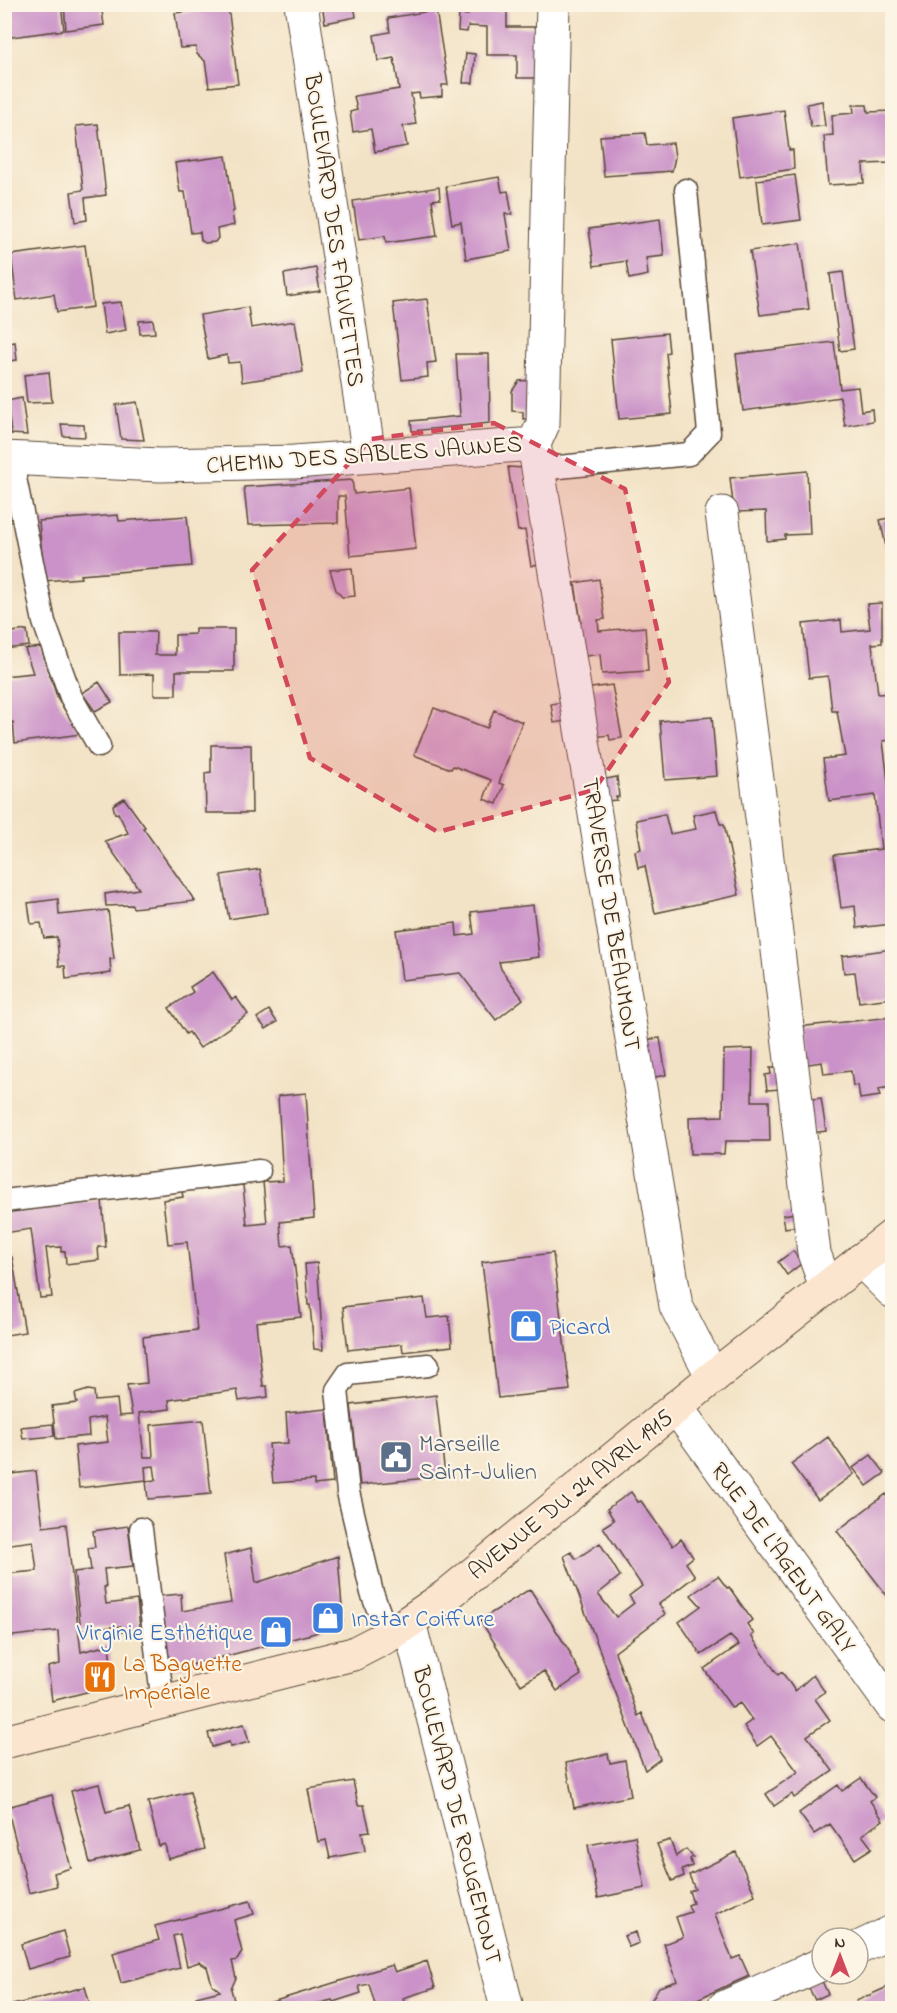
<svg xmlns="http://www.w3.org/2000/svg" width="897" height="2013" font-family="'Indie Flower',sans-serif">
<rect width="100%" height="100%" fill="#fcf5e5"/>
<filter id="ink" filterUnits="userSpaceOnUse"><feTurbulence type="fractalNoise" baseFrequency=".0167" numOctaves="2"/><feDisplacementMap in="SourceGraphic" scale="12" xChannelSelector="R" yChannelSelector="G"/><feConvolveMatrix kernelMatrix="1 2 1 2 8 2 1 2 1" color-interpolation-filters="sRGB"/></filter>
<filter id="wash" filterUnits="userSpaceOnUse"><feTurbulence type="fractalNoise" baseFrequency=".008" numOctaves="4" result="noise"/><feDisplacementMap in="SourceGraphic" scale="24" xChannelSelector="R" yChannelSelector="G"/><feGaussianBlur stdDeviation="1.35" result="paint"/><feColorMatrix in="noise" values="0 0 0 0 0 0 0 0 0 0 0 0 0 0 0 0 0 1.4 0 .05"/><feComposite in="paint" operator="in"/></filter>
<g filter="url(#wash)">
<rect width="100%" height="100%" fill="#f3e3c6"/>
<g id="blocks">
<path fill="#ca92c8" d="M4 4H61L64 30 4 38Z
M64 4H101L104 25 66 30Z
M322 4H354L356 17 325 23Z
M469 4H496V11H507V27H538L537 78H517V55H487V27L468 26 467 32 458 31 459 14 468 15Z
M228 6 238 84 209 87 205 61 197 54 196 47 180 48 175 13Z
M436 10 448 85H442V96L420 98 419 93 411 94 416 124 403 126 407 146 375 152 371 129 353 132 350 112 357 110 354 96 399 89 394 58 378 61 374 35 390 32 388 18Z
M466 53 475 54 473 83H463Z
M822 101 825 126 811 127 807 104Z
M853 105H867L868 112 892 111V163L863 164 864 183 828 185 824 136 833 135 832 115 854 113Z
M784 110 789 150H793L794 169 740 177 732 118Z
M98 124 106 195 85 198 87 220 75 222 71 192 83 190 76 126Z
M645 133 647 145 673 143 675 157 672 171 604 176 600 136Z
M226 156 234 211 232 212 234 225 217 229 218 238 215 242 205 243 201 240 200 232 191 233 185 192H180L175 163Z
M795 175 801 220 762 225 757 180Z
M499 177 502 192 508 191 512 214H505L511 251 466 259 461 222 452 224 446 186Z
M439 187 440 199 432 200 437 236 386 243 385 236 359 240 353 201Z
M660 219 664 256 646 258 648 275 629 279 626 261 594 266 589 229Z
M800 243 809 309 760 315 750 251Z
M85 245 93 307 57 312 54 294 17 300 11 255Z
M316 268 320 291 287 296 284 274Z
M843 272 854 349 840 351 830 274Z
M427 299 436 362 427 363 428 377 402 380 393 303Z
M121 302 126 330 105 334 101 304Z
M248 307 251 328 295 321 303 372 242 382 240 362 228 363 227 355 208 359 200 315Z
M153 320 155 333 140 334 139 321Z
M667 333 669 352 666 353 672 414 619 419 611 339Z
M15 342 17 360 8 361 5 344Z
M834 342 840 389 858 387 861 411 872 409 873 421 845 426 840 397 743 411 736 354Z
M456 354H489L490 423 412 431 411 421 460 416Z
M49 372 52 402 27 403 24 375Z
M532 380V419H523V412L512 411V391L519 381Z
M22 398 27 435 11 434 7 401Z
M137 402 144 440 121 439 116 405Z
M61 424 84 425 85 437 63 436Z
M508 467 524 468 543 563 531 566 525 530 518 531Z
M807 471 810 534 785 535V539L767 541 766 511 734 512 730 478Z
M352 480 354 494 409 488 416 549 350 556 345 496H338V523L248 525 244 487Z
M118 515 119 521 187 516 192 566 80 575 81 578 44 581 39 521Z
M892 517V544L886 546 880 520Z
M352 568 355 596 342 597 336 590 330 570Z
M599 579 605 619 598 620 599 631 645 627 648 671 602 674 600 654 580 657 574 623 581 622 575 583Z
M882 603V643L872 644 878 694 892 693V740L883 741 892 813V924L857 928 855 906 841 908 834 855 881 849 875 795 829 801 823 759 845 756 837 711H832L828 676 809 678 803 624 841 620 842 632 870 629 867 604Z
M195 629H234V671H176V695H154V674L120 675 119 632H156L155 655H175V635L195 634Z
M27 630 29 646 4 649V633Z
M41 647 58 700 81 734 15 743 13 722 4 723V676L33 673 25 649Z
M99 682 112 702 95 711 82 693Z
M612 685 622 738 610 740 609 735 594 737 585 689Z
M567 701 571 720 554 723 551 704Z
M434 708 487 728 494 710 522 722 499 783 504 785 497 804 484 799 491 780 453 766 451 769 414 755Z
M712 717 717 776 665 780 660 721Z
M211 745H251L252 813H206L205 773 211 772Z
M617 777 619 797H616L617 800 605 801 601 780Z
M124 798 145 827 143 828 195 901 133 908 132 905 106 906 105 894 139 889 105 841 128 833 118 813 115 814 113 805Z
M716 810 720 824H724L739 895 655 913 645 866 638 868 635 851 641 849 636 820 665 814 670 834 696 829 693 815Z
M260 869 267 913 229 919 221 875Z
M58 899 59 915 108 910 114 959H110L111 973 66 979 65 966H59L57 937 44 938 41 923 31 924 28 903Z
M533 905 539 957 499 962 501 969 523 999 496 1020 460 973 402 980 396 930 456 923 457 936 474 934 471 912Z
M892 949V998L859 1002 855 972 844 973 842 956Z
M213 972 232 1000 236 997 248 1014 200 1048 189 1032 186 1034 169 1008 193 992 190 987Z
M269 1010 277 1022 266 1029 257 1018Z
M892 1017V1087L879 1089 880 1096 860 1099 858 1085 853 1086 851 1071 824 1074 822 1062 802 1065 797 1027Z
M660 1038 666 1075 650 1078 644 1040Z
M753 1049 752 1101H769L770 1141H725L724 1154H690L689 1117 723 1116 724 1050Z
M770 1068H779L781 1089 767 1090 765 1075 771 1074Z
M306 1093 314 1218 280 1222 282 1246 292 1245 301 1317 256 1322 263 1386H267L268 1397 239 1401 237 1390 169 1400 170 1409 139 1413 144 1457H153L151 1425 203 1420 211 1494 148 1499 146 1481 156 1480 154 1466 145 1467 146 1480 79 1488 75 1446 108 1442 105 1417 88 1420 89 1436 56 1439 52 1406 77 1403 75 1394 88 1390 94 1391 95 1401 117 1399 119 1416 132 1415 127 1385 147 1383 143 1337 197 1330 187 1242 168 1244 163 1200 183 1197 182 1191 243 1185 247 1225 267 1223 263 1182 283 1181 278 1096Z
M821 1098 826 1131 811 1133 807 1100Z
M102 1200 106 1247H98L99 1260 66 1264 65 1251 61 1252V1247L46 1248 52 1297 40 1298 31 1229 4 1233V1212Z
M796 1213 798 1226 785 1228 783 1215Z
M793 1251 802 1263 787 1275 778 1262Z
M553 1253 570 1390 498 1398 482 1262Z
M12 1257 25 1332 7 1335 4 1324V1258Z
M317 1263 319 1288 323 1350 314 1349 310 1305H308L305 1264Z
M424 1298 427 1318 449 1316 452 1346 403 1352 402 1344 348 1350 343 1307Z
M436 1395 445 1476 360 1485 351 1405Z
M327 1409 333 1483 314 1485V1480L273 1483 269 1444 288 1443 286 1413Z
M53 1424 54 1436 23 1439 21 1427Z
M828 1437 854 1474 818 1500 791 1464Z
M871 1455 885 1473 867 1486 853 1468Z
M36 1471 43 1527 66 1524 81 1652 109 1645 113 1685 52 1701 48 1667 60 1664 58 1631 4 1637V1574L37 1571 33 1541 4 1545V1475Z
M631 1492 638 1502 641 1501 673 1546 681 1539 693 1557 686 1563 695 1576 659 1604 665 1614 615 1652 638 1716 642 1713 660 1759 645 1770 564 1556 571 1552 576 1559 600 1543 620 1576 598 1594 616 1617 634 1603 629 1596 642 1586 603 1527 614 1520 607 1509Z
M886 1494 892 1502V1602L837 1531Z
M128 1526 133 1566 104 1569 106 1587H104L106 1604 137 1600 140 1629 122 1632 121 1626 81 1630 74 1572 91 1570 88 1548 95 1547 93 1531Z
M251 1548 256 1583 338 1556 343 1621 315 1633 168 1671 159 1596 181 1594 182 1611 231 1603 224 1555Z
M718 1576 727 1588 729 1587 752 1620 747 1624 754 1634 751 1636 778 1675 782 1672 795 1691 813 1675 825 1692 815 1699 830 1720 807 1736 833 1771 794 1798 792 1794 774 1806 766 1794 798 1772 771 1736 757 1746 744 1726 752 1720 740 1703 732 1708 704 1669 739 1645 730 1636 701 1655 679 1622 701 1606 691 1595Z
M530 1589 571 1654 570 1655 581 1675 557 1691 544 1671 521 1685 480 1620Z
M244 1724 249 1742 231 1747 229 1742 212 1747 208 1733Z
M608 1754 610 1763 625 1760 631 1796 574 1808 566 1763Z
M861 1778 875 1797 870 1801 883 1820 862 1835 872 1848 855 1859 830 1824 814 1834 799 1813 838 1785 842 1791Z
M353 1781 358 1805H364L370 1831 362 1832 365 1851 330 1858 326 1840 318 1842 308 1789Z
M99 1784 106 1812 129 1806 140 1850 90 1863 71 1791Z
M190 1792 205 1849 168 1859 165 1844 159 1846 148 1802Z
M52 1795 71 1868 54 1873 57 1886 29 1893 7 1807Z
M635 1836 645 1888 598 1898 588 1845Z
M670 1840 676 1856 686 1849 693 1857 690 1859 692 1866 682 1870 684 1876 672 1881 657 1844Z
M736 1852 755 1895 715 1914 732 1959 740 1956 749 1976 677 2008H653L651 2001 659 1987 677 1981 664 1944 683 1937 676 1917 691 1912 688 1905 693 1903 689 1891 695 1889 689 1875Z
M250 1901 254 1914 234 1920 242 1952 237 1960 232 1961 236 1978 231 1989 236 2008H199L196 1997 220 1991 212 1984 207 1967 199 1962 187 1966 180 1934 173 1936 180 1968 121 1983 113 1953 159 1940 155 1926Z
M63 1931 70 1957 28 1969 21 1944Z
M636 1932 639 1943 629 1947 624 1936Z
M427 1961 435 1988 403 1998 405 2007 399 2008H376L369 1984 359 1986 361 1993 333 2002 332 2000 301 2008H263L262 2005 392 1965 395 1972Z
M821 1979 828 1994 815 2000 808 1986Z
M892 1985V2008H860L856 2001Z
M85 1987 91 2008H4V2007Z"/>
</g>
</g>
<g filter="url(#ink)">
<use href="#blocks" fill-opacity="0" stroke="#574637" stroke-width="1.5"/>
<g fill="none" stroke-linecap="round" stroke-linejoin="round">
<defs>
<path id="service" d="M11 458 44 622 71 697 99 746
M539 469 689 454 709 433 686 190
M4 1201 259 1171
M141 1529 163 1703
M388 1636 372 1593 348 1492 337 1390 348 1374 428 1365"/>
<path id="minor" d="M301 4 369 456
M534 444 676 1306 713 1377
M534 444 543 424 553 4
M4 458 160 465 294 462 534 444
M722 513 764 833 814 1253 826 1287
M861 1260 892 1291
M676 1407 892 1706
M409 1622 507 2008
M858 1948 892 1932
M723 2008 822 1964"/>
<path id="secondary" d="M4 1742 353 1654 388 1636 446 1596 713 1377 892 1236"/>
</defs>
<use href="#service" stroke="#574637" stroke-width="25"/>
<use href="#minor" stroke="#574637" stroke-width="35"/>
<use href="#secondary" stroke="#574637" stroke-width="35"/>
<use href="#service" stroke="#fff" stroke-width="22"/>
<use href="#minor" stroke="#fff" stroke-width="33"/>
<use href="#secondary" stroke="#fce5cf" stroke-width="33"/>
</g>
</g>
<path fill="#d1495b" fill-opacity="0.2" stroke="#d1495b" stroke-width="4.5" stroke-dasharray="12 8" stroke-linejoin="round" d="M494 423 625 489 669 682 594 790 438 832 310 758 252 570 371 439Z"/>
<defs>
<symbol id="shop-square" viewBox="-11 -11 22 22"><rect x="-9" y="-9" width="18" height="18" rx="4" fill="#3f7fe0" stroke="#fcf5e5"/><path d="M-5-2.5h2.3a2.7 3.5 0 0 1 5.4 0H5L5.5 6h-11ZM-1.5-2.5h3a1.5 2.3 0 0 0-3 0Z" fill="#fff"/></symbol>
<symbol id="civic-square" viewBox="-11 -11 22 22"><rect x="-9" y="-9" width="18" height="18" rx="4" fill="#5c6f8a" stroke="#fcf5e5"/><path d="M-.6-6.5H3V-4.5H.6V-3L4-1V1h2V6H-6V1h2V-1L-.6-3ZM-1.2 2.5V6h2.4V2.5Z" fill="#fff"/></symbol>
<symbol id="restaurant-square" viewBox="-11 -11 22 22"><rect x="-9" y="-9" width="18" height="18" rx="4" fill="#e8710a" stroke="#fcf5e5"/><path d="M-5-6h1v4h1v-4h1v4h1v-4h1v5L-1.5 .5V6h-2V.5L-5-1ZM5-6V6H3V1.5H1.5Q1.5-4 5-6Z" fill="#fff"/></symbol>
</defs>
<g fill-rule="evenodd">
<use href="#shop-square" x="507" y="1307" width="38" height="38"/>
<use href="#civic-square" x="377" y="1438" width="38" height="38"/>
<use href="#shop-square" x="309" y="1599" width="38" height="38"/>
<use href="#shop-square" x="257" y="1613" width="38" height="38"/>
<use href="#restaurant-square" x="81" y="1658" width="38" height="38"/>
</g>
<g text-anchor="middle" stroke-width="4.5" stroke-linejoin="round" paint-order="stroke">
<g font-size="24" fill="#3b2a1e" stroke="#fcf5e5">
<text transform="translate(335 230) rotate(82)" y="8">BOULEVARD DES FAUVETTES</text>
<text transform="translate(364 454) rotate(-4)" y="8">CHEMIN DES SABLES JAUNES</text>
<text transform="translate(612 914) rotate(81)" y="8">TRAVERSE DE BEAUMONT</text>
<text transform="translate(570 1494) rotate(-39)" y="8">AVENUE DU 24 AVRIL 1915</text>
<text transform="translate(784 1557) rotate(54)" y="8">RUE DE L'AGENT GALY</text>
<text transform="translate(458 1815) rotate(76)" y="8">BOULEVARD DE ROUGEMONT</text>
</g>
<g font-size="24" fill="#366cbe" stroke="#fcf5e5" text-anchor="start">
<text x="549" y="1334">Picard</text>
<text x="351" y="1626">Instar Coiffure</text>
<text x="253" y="1640" text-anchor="end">Virginie Esthétique</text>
</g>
<g font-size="24" fill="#4e5e75" stroke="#fcf5e5" text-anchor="start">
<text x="419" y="1451">Marseille<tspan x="419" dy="28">Saint-Julien</tspan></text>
</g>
<g font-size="24" fill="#c56008" stroke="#fcf5e5" text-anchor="start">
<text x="123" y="1671">La Baguette<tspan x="123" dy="28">Impériale</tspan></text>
</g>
</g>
<rect width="897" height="2013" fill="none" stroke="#fcf5e5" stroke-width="24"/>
<g transform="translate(840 1956)"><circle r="28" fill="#fcf5e5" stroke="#afa495" stroke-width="1.5"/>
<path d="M0-4.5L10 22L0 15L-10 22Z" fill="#d1495b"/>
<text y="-9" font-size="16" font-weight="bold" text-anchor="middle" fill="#3b2a1e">N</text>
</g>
</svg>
